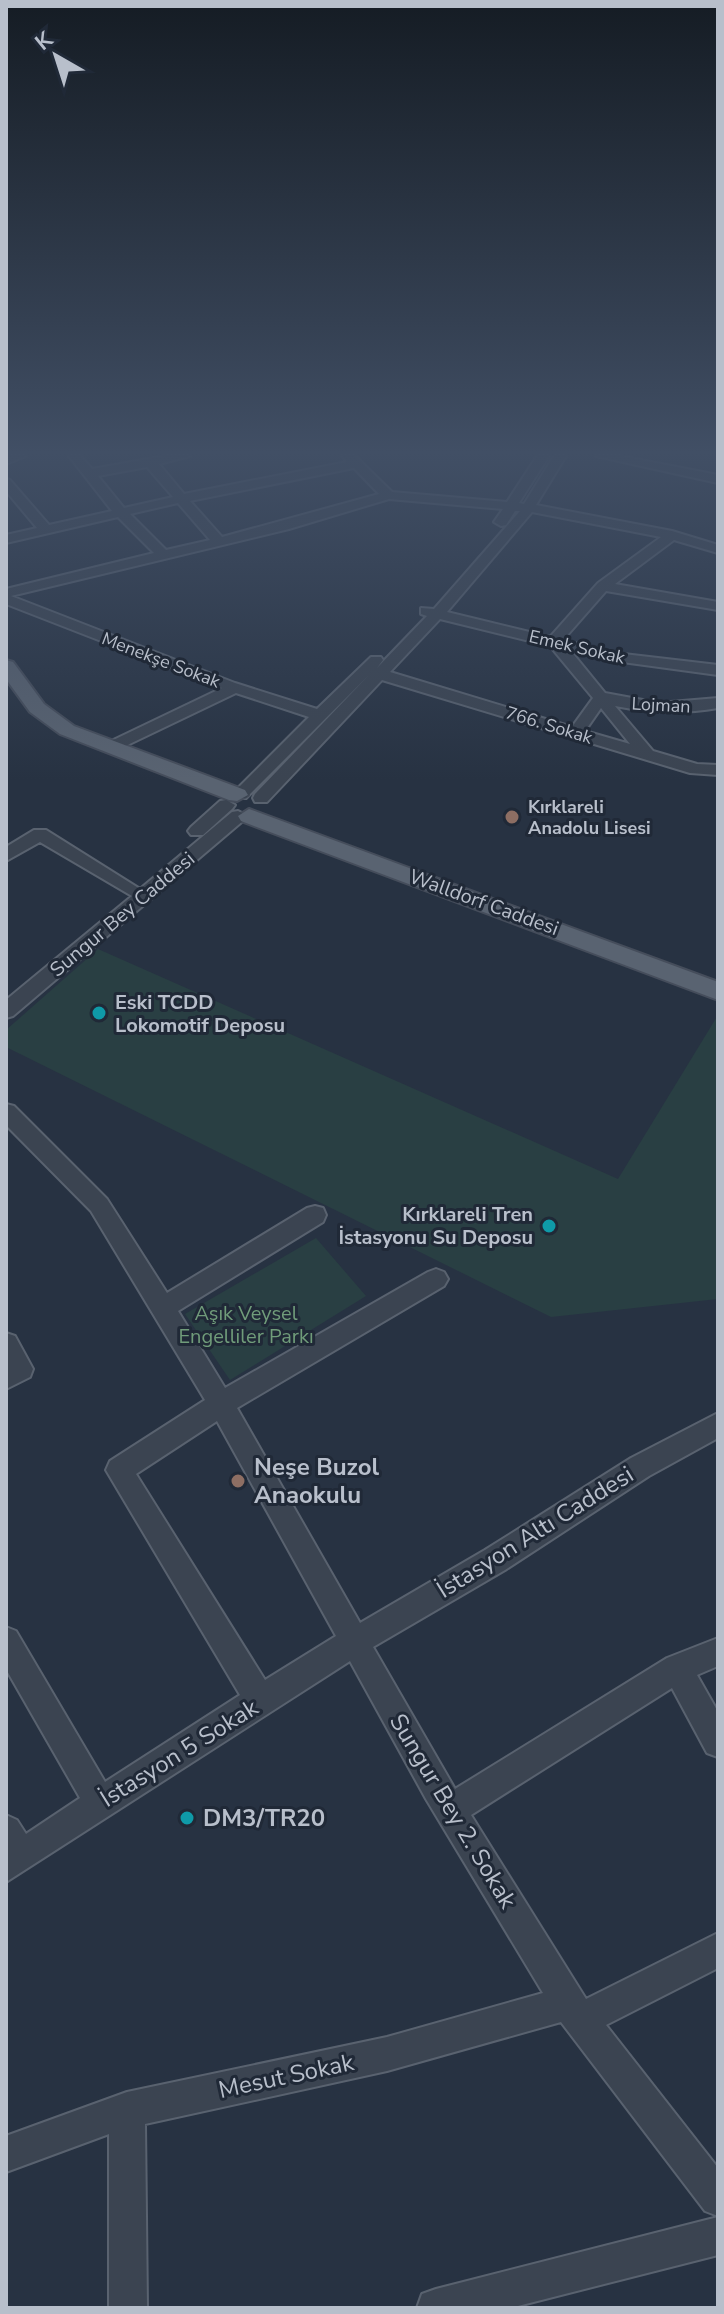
<svg xmlns="http://www.w3.org/2000/svg" width="724" height="2314" font-family="'Nunito Sans',sans-serif">
<rect width="100%" height="100%" fill="#273242"/>
<path fill="#293f43" d="M98 949 618 1179 718 1015V1299L551 1317 6 1047V1030Z
M316 1238 366 1296 230 1380 185 1314Z"/>
<g fill="none" stroke-linecap="round" stroke-linejoin="round">
<defs>
<path id="minor" d="M6 456H26L6 464Z
M69 456H81L92 469 165 456H190L159 464 184 494 347 462 342 456H355L392 492 507 502 537 456H549L519 503 524 504 554 456H566L536 505 672 531 718 545V553L674 540 615 584 718 602V610L606 591 563 640 615 653 718 665V675L615 661 570 650 605 693 659 703 718 698V708C683 714 650 713 615 706L653 751 697 764 718 765V775L690 773 382 680 267 802H255L253 798 255 794 369 675 246 798H234L232 794 309 717 236 693 117 750H105V744L222 688 6 604V589L154 553 118 517 6 543V535L37 528 6 491V479L10 480 49 525 112 511ZM147 467 173 497 124 508 98 476ZM354 468 379 494 222 537 190 501ZM389 499 503 509 494 522 501 526 506 525 515 511H520L434 609 421 608V614L427 616 377 668 383 660 381 657H371L317 709 235 683 11 596 289 529ZM178 503 210 540 166 550 130 514ZM532 512 661 537 598 583 550 637 447 612ZM440 619 550 646 593 698 572 727 390 672ZM601 708 630 744 585 731Z
M596 456H620L718 475V483Z
M226 800 235 805 232 809 203 835H191L188 831 191 827 220 801Z
M238 811 247 816 244 820 13 1016 6 1018V1000L132 896 40 842 6 861V847L34 830H46L140 889 232 812Z
M6 1104 14 1106 107 1199 167 1293 307 1208 315 1206 323 1208 326 1215 323 1222 178 1311 225 1388 428 1272 436 1269 444 1272 448 1279 444 1286 237 1408 360 1623 485 1550 631 1458 718 1413V1438L649 1476 505 1570 373 1647 455 1789 667 1658 718 1638V1666L697 1675 718 1712V1757L707 1753 672 1688 471 1815 586 1999 718 1933V1968L606 2025 718 2168V2216L705 2211 561 2022 387 2071 145 2124 147 2308H109V2134L6 2172V2136L127 2092 387 2037 543 1993 426 1799 350 1661 6 1882V1815L17 1820 26 1834 80 1798 6 1669V1627L16 1631 105 1782 240 1695 106 1470 110 1461 205 1400 91 1211 6 1125ZM217 1421 336 1636 265 1680 136 1474Z
M6 1333 15 1336 33 1369 30 1377 6 1389Z
M718 2217V2255L510 2308H417L422 2294 436 2289Z"/>
<path id="major" d="M6 660 13 662 44 704 74 726 245 790 248 795 237 801 229 800 60 734 30 712 6 679Z
M249 809 718 982V1000L241 821 238 816Z"/>
</defs>
<use href="#minor" stroke="#59626f" stroke-width="4"/>
<use href="#major" stroke="#454d5b" stroke-width="4"/>
<use href="#minor" fill="#3b4451" fill-rule="evenodd"/>
<use href="#major" fill="#596371" fill-rule="evenodd"/>
</g>
<linearGradient id="sky" x2="0" y2="1"><stop stop-color="#151c24"/><stop offset="0.58" stop-color="#414f65"/><stop offset="1" stop-color="#414f65" stop-opacity="0"/></linearGradient>
<rect width="724" height="780" fill="url(#sky)"/>
<g fill="#8d6e63" stroke="#202937" stroke-width="3">
<circle cx="512" cy="817" r="8"/>
<circle cx="238" cy="1481" r="8"/>
</g>
<g fill="#0f9aa8" stroke="#202937" stroke-width="3">
<circle cx="99" cy="1013" r="8"/>
<circle cx="549" cy="1226" r="8"/>
<circle cx="187" cy="1818" r="8"/>
</g>
<g text-anchor="middle" stroke-width="6" stroke-linejoin="round" paint-order="stroke">
<g font-size="18" fill="#b8bfcb" stroke="#202937">
<text transform="translate(577 647) rotate(13)" y="6">Emek Sokak</text>
<text transform="translate(161 660) rotate(21)" y="6">Menekşe Sokak</text>
<text transform="translate(661 705) rotate(3)" y="6">Lojman</text>
<text transform="translate(549 725) rotate(17)" y="6">766. Sokak</text>
</g>
<g font-size="18" font-weight="bold" fill="#b8bfcb" stroke="#202937" text-anchor="start">
<text x="528" y="813">Kırklareli<tspan x="528" dy="21">Anadolu Lisesi</tspan></text>
</g>
<g font-size="20" fill="#b8bfcb" stroke="#202937">
<text transform="translate(484 902) rotate(20)" y="7">Walldorf Caddesi</text>
<text transform="translate(122 914) rotate(-40)" y="7">Sungur Bey Caddesi</text>
</g>
<g font-size="20" font-weight="bold" fill="#b8bfcb" stroke="#202937" text-anchor="start">
<text x="115" y="1009">Eski TCDD<tspan x="115" dy="23">Lokomotif Deposu</tspan></text>
<text x="533" y="1221" text-anchor="end">Kırklareli Tren<tspan x="533" dy="23">İstasyonu Su Deposu</tspan></text>
</g>
<g font-size="20" fill="#709c7a" stroke="#202937">
<text x="246" y="1320">Aşık Veysel<tspan x="246" dy="23">Engelliler Parkı</tspan></text>
</g>
<g font-size="24" font-weight="bold" fill="#b8bfcb" stroke="#202937" text-anchor="start">
<text x="254" y="1475">Neşe Buzol<tspan x="254" dy="28">Anaokulu</tspan></text>
<text x="203" y="1826">DM3/TR20</text>
</g>
<g font-size="24" fill="#b8bfcb" stroke="#202937">
<text transform="translate(535 1532) rotate(-32)" y="8">İstasyon Altı Caddesi</text>
<text transform="translate(179 1753) rotate(-32)" y="8">İstasyon 5 Sokak</text>
<text transform="translate(453 1811) rotate(59)" y="8">Sungur Bey 2. Sokak</text>
<text transform="translate(286 2076) rotate(-12)" y="8">Mesut Sokak</text>
</g>
</g>
<rect width="724" height="2314" fill="none" stroke="#b8bfcb" stroke-width="16"/>
<g transform="translate(56 56) rotate(321)" stroke="#202937" stroke-width="6" paint-order="stroke">
<path d="M0-6L14 30L0 20L-14 30Z" fill="#b8bfcb"/>
<text y="-12" font-size="22" font-weight="bold" text-anchor="middle" fill="#b8bfcb">K</text>
</g>
</svg>
